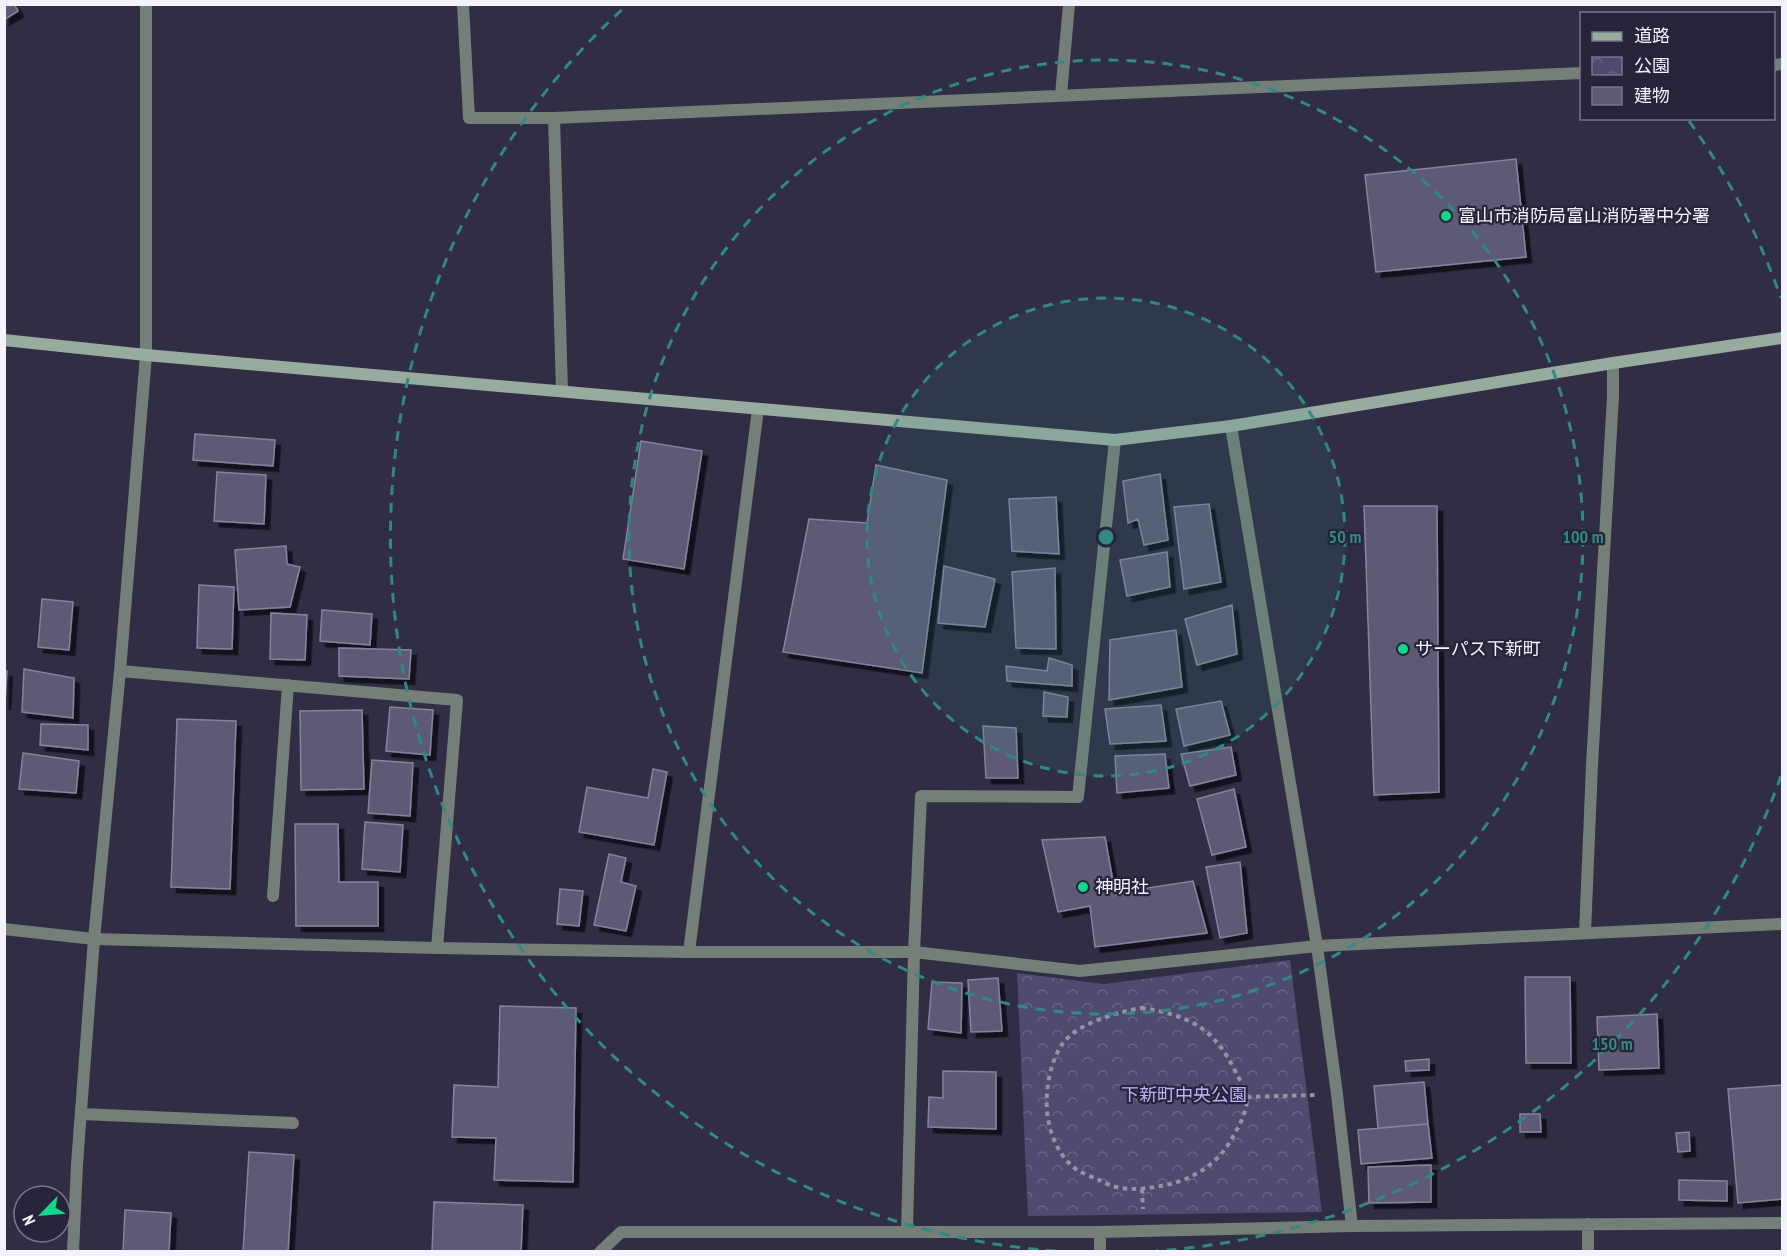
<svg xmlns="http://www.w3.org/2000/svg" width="1787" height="1256" font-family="'PT Sans Narrow','Noto Sans JP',sans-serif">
<defs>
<pattern id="park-crowns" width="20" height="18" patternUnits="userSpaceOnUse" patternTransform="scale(1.5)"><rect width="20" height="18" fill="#4f4b70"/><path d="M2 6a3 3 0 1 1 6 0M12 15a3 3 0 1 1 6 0" fill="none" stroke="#696585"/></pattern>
<filter id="shadow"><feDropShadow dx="5.5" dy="5.5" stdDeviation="0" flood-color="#0009"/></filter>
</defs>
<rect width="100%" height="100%" fill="#302d45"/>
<path fill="url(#park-crowns)" d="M1290 960 1322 1212 1028 1216 1017 973 1104 984Z"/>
<path fill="#5d5a74" stroke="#86839f" stroke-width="1.5" filter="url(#shadow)" d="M4 4H14L18 11 4 20Z
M1516 159 1526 257 1376 272 1365 175Z
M195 434 275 440 273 466 193 460Z
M641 441 702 451 684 569 623 559Z
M876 465 947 480 922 673 783 652 809 519 867 523Z
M217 472 266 475 264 524 214 521Z
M1160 474 1168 540 1144 545 1138 519 1128 523 1123 481Z
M1056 497 1059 554 1012 551 1009 499Z
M1209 504 1221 582 1184 589 1174 507Z
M1364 506H1437L1439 792 1374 795Z
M286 546 287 564 300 567 290 607 239 610 235 550Z
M1167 552 1170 587 1127 596 1120 560Z
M944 566 995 579 985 627 938 623Z
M1055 568 1056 649 1016 648 1012 572Z
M199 585 234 587 232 649 197 648Z
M42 599 73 602 69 650 38 647Z
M1232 605 1237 654 1197 665 1185 619Z
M322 610 372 614 370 645 320 641Z
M271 613 307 615 305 660 270 659Z
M1176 630 1182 687 1109 700 1110 640Z
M339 648 411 650 409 679 339 676Z
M1049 658 1072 665V686L1007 681 1006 666 1047 671Z
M24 669 74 678 73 718 22 712Z
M4 671H7L5 704H4Z
M1044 692 1068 697 1067 717 1043 716Z
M1221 701 1230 735 1184 746 1176 709Z
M1161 705 1166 741 1110 744 1105 709Z
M390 707 433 710 430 755 386 751Z
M362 710 364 789 301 790 300 711Z
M177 719 236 721 230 889 171 887Z
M41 724 88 725V750L40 745Z
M983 726 1016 728 1018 778H986Z
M1231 747 1236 775 1190 786 1181 754Z
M23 753 79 761 76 793 19 789Z
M1165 754 1169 788 1117 793 1115 756Z
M372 760 413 763 410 816 368 813Z
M653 769 667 772 654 845 579 832 587 787 648 798Z
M1234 789 1246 847 1212 855 1197 799Z
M365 822 403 825 400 872 362 869Z
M295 824H338L339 882H378V926H296Z
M1105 837 1115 893 1193 881 1207 933 1095 947 1090 906 1058 912 1042 840Z
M609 854 626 858 621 882 636 886 626 931 594 925Z
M1240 862 1247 933 1220 938 1206 867Z
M560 889 583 891 579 926 557 924Z
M1525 977H1570L1571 1063H1526Z
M998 978 1002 1031 971 1032 968 980Z
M932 982 962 983 961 1033 928 1029Z
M500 1006 576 1008 573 1182 494 1180 496 1138 452 1137 454 1085 498 1087Z
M1657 1014 1659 1068 1599 1070 1597 1017Z
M1429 1059V1070L1406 1071 1405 1061Z
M943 1071 996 1072V1129L928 1127 929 1097 943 1098Z
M1424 1082 1428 1124 1378 1128 1374 1086Z
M1782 1085V1199L1738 1203 1728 1089Z
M1520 1114H1540L1541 1132H1520Z
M1428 1124 1432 1158 1361 1164 1358 1130Z
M1689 1132 1690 1151 1678 1152 1676 1133Z
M249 1152 294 1155 288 1252H243Z
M1431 1165V1202L1369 1203 1368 1167Z
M1679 1180 1727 1181V1201L1679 1200Z
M434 1202 523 1205 521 1252H432Z
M125 1210 171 1213 169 1252H123Z"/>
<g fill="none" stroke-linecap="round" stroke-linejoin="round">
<path stroke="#9492a3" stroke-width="4" stroke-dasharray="4.5 4.5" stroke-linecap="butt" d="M1141 1008C1189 1015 1215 1028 1236 1073 1240 1080 1247 1091 1247 1098 1247 1113 1238 1128 1231 1140 1218 1163 1195 1178 1170 1184 1152 1188 1134 1191 1116 1187 1110 1186 1104 1182 1099 1180 1090 1176 1078 1172 1071 1165 1052 1147 1045 1118 1047 1094 1048 1077 1053 1057 1063 1043 1078 1023 1118 1012 1141 1008Z
M1247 1097 1316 1095
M1142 1189 1143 1209"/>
<path stroke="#737f77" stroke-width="12" d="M463 4 469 118H554
M1774 65 1782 64
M1061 95 1069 4
M562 390 554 118 1582 73
M1231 426 1317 946 1337 1094 1352 1226
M120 671 457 700 437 948
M273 896 288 685
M4 929 94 939 437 948 689 952H914L1080 971 1317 946 1782 924
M1585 933 1592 765 1613 396V363
M689 952 758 409
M81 1114 293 1123
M907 1231 914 952 921 796 1078 797 1115 440
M73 1252 77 1164 94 939 120 671 146 355V4
M600 1252 621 1232H1100L1352 1226 1782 1223
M1100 1252V1232
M1588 1252V1224"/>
<path stroke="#97ab9f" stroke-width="12" d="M4 340 146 355 1115 440 1231 426 1613 363 1782 338"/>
</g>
<circle cx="1106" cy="537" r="239" fill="#318983" fill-opacity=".12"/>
<g fill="none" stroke="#318983" stroke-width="3" stroke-dasharray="10 8">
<circle cx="1106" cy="537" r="239"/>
<circle cx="1106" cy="537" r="477"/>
<path d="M1781 776A716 716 0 0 1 1156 1251M1056 1251A716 716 0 0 1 627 5M1689 121A716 716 0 0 1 1781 298"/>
</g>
<g fill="#11d98a" stroke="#26233b" stroke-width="2">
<circle cx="1446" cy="216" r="6"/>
<circle cx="1403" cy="649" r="6"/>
<circle cx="1083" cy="887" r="6"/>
</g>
<g text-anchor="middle" stroke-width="4.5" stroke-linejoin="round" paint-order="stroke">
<g font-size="18" fill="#f4f3fd" stroke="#26233b" text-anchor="start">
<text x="1458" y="222">富山市消防局富山消防署中分署</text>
<text x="1415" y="655">サーパス下新町</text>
<text x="1095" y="893">神明社</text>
</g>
<g font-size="18" fill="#bdb5f7" stroke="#26233b">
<text x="1184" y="1101">下新町中央公園</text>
</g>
</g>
<circle cx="1106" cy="537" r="9" fill="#318983" stroke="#26233b" stroke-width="3"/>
<g font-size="18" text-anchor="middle" font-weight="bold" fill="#318983" stroke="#26233b" stroke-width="4.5" stroke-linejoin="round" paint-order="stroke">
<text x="1345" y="543">50 m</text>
<text x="1583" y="543">100 m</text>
<text x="1612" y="1050">150 m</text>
</g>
<rect width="1787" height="1256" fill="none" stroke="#f4f3fd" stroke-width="12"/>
<rect x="1580" y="12" width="195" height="108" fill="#26233b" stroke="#787689" stroke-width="1.5"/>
<rect x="1592" y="32" width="30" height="9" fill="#97ab9f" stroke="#787689" stroke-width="1.5"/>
<text x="1634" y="42" font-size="18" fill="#f4f3fd">道路</text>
<rect x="1592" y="57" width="30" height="18" fill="url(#park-crowns)" stroke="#787689" stroke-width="1.5"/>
<text x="1634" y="72" font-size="18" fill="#f4f3fd">公園</text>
<rect x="1592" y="87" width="30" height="18" fill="#5d5a74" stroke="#787689" stroke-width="1.5"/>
<text x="1634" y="102" font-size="18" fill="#f4f3fd">建物</text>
<g transform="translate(42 1214) rotate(245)"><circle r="28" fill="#26233b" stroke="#787689" stroke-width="1.5"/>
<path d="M0-4.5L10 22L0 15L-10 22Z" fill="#11d98a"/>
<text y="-9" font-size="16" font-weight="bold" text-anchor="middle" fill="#f4f3fd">N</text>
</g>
</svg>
